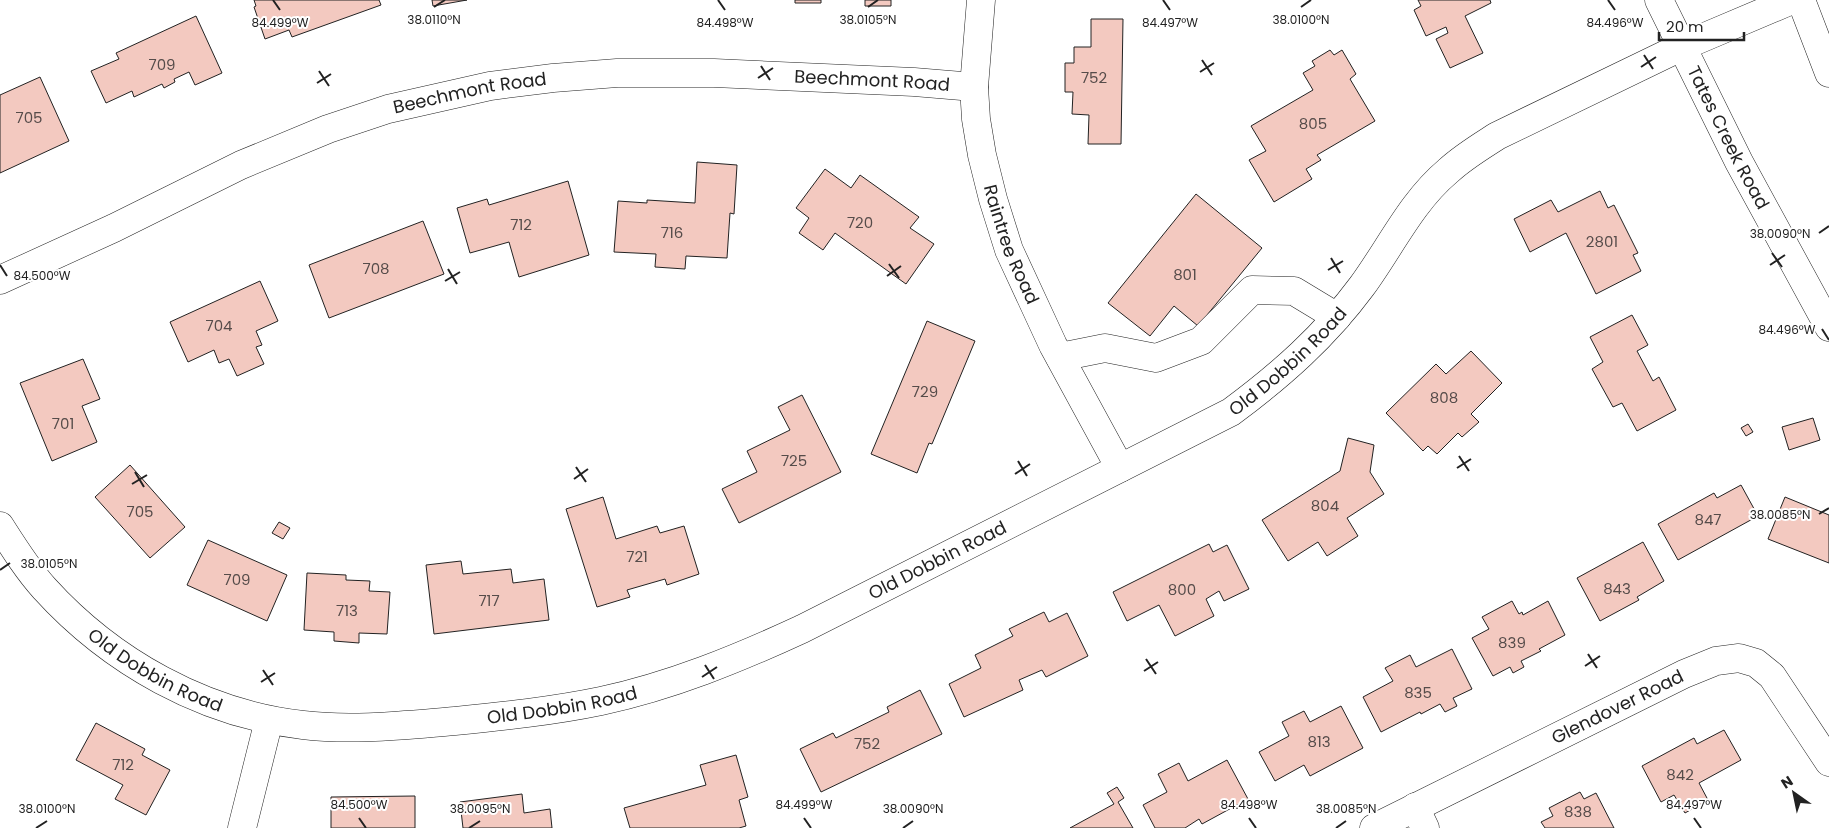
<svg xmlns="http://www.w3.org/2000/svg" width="1829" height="828" font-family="Poppins,sans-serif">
<rect width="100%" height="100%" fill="#fff"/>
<path fill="#f3c9c0" stroke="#222" d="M254 0H379L381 5 292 37 289 30 265 39 254 7 256 6Z
M432 0H467L433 6Z
M795 0H821V3H795Z
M865 0H891V6H865Z
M1418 0H1490L1491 3 1465 16 1483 53 1450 68 1436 39 1448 33 1446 27 1426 36 1414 10 1421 6Z
M196 16 222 73 195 85 189 72 174 79 175 82 164 88 162 84 134 97 132 91 106 103 91 71 119 59 116 53Z
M1091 19H1123L1121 144H1088L1089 115 1072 114 1073 92H1065V63H1074V47H1091Z
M1330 50 1334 55 1342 50 1356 74 1350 79 1375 121 1317 155 1321 160 1306 169 1312 179 1274 202 1249 160 1266 151 1251 126 1313 90 1303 73 1315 66 1312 61Z
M40 77 69 141 0 173V95Z
M697 162 737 165 734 214 730 213 727 258 686 256 685 269 655 267 656 254 614 252 618 201 647 203V200L695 203Z
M825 169 851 188 860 175 919 217 910 228 934 244 906 284 835 233 823 250 799 233 809 218 796 208Z
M568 181 589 255 519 277 509 242 470 253 457 208 487 199 489 205Z
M1600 191 1608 208 1614 205 1638 253 1633 255 1641 271 1596 294 1566 233 1530 252 1514 219 1551 200 1558 212Z
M1196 194 1262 248 1198 326 1174 306 1150 336 1108 303Z
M423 221 444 274 329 318 309 265Z
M260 281 278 321 256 331 262 345 256 347 264 364 237 376 229 359 219 363 214 350 188 362 170 322Z
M1632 315 1648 345 1637 351 1653 381 1659 377 1676 410 1637 431 1622 403 1613 407 1592 369 1603 362 1590 337Z
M927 321 975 341 932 444 929 443 917 473 871 454Z
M1471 351 1502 383 1471 414 1479 422 1462 437 1458 433 1437 454 1428 446 1423 451 1386 413 1436 364 1446 374Z
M83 359 100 399 82 406 97 442 52 461 20 383Z
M802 395 841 472 739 523 722 489 757 472 747 451 790 430 778 407Z
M1813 418 1820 440 1789 450 1782 427Z
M1748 424 1753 432 1746 436 1741 428Z
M1348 438 1374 445 1370 472 1384 494 1347 518 1358 536 1327 556 1318 542 1288 561 1262 520 1340 471Z
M130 465 185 527 150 558 95 497Z
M1741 485 1758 516 1678 560 1658 524 1714 493 1717 498Z
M603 497 616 539 657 526 660 533 684 526 699 574 667 585 665 579 627 590 630 597 597 607 566 509Z
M1785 497 1829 515V563L1768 539Z
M279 522 290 528 283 539 272 533Z
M208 540 287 575 267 621 187 585Z
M1643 542 1664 581 1637 597 1639 600 1600 621 1577 578Z
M1209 544 1213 552 1227 545 1249 589 1224 601 1219 591 1206 599 1214 616 1175 636 1159 605 1127 621 1113 592Z
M461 561 463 574 511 569 513 583 544 579 549 620 434 634 426 565Z
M307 573 346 575V580L370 581 369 591 390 592 387 634 359 633V643L334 641V632L304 630Z
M1512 601 1519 614 1522 612 1523 615 1548 601 1565 635 1539 649 1541 651 1521 661 1524 667 1513 673 1510 667 1493 676 1472 638 1489 629 1482 617Z
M1044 612 1049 622 1067 613 1088 656 1046 677 1042 670 1019 680 1023 690 964 717 949 684 981 668 975 655 1013 636 1009 629Z
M1452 649 1472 689 1453 698 1457 706 1445 712 1440 704 1421 714 1420 712 1381 732 1363 697 1393 681 1385 668 1410 655 1416 667Z
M920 690 942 734 821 792 800 749 833 733 836 738 889 712 887 707Z
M1341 706 1363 748 1310 776 1304 765 1275 781 1259 752 1289 736 1282 722 1304 711 1310 722Z
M96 723 145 749 142 755 170 770 146 815 115 799 123 785 76 760Z
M1724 730 1741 760 1699 783 1708 800 1685 813 1674 795 1661 802 1642 766 1694 738 1697 744Z
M736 755 748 797 739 800 746 826 739 828H630L624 808 706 785 700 765Z
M1227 760 1248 799 1202 824 1199 819 1185 828H1155L1143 805 1167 792 1158 774 1179 763 1188 781Z
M1117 787 1124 798 1118 802 1133 828H1070L1114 804 1107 793Z
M1580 792 1584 799 1596 793 1614 828H1545L1541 822 1553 816 1549 808Z
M522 794 524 813 550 809 552 828H463L460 802Z
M415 796V828H331V797Z"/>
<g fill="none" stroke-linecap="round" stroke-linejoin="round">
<defs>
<g id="minor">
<path id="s1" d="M981 0 974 87 976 119 982 155 993 199 1009 250 1053 345 1120 468"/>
<path id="s2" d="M0 280 114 228 241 165 328 129 388 109 490 86 553 78 617 73H714L914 82 974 87"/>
<path d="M1060 357 1105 348 1156 358 1201 341 1252 290 1294 291 1337 317"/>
<path id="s3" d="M0 526C14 548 27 569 44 588 111 662 204 714 303 725 353 731 405 725 455 721 504 716 553 711 601 701 671 686 737 659 802 629L1231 412C1281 375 1325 336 1362 286 1390 248 1411 202 1448 171 1463 157 1480 147 1497 136L1681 47 1792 0"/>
<path d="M1415 807 1425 828"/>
<path d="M242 828 269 720"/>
<path id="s4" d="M1374 828 1684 674 1716 661 1739 658 1756 663 1772 676 1829 762"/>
</g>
<g id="major">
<path id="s5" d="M1659 0 1739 162 1829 327"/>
<path d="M1801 0 1829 73"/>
</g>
</defs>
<use href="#minor" stroke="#222" stroke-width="29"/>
<use href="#major" stroke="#222" stroke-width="29"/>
<use href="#minor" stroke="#fff" stroke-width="28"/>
<use href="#major" stroke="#fff" stroke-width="28"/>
</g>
<path fill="none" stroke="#222" stroke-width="2" d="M273 0 280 10M718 0 725 10M1163 0 1170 10M1608 0 1615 10M434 7 445 0M868 7 878 0M1301 7 1311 0M1644 55 1653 69M1202 60 1212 75M761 66 770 80M1641 67 1656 57M319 71 329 86M1200 72 1214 63M758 78 773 68M317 83 331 74M1819 233 1829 226M1772 253 1782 267M1331 258 1340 273M889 264 899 278M0 265 7 276M1770 265 1785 255M448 269 457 284M1328 270 1343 261M887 276 901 266M445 281 460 272M1822 329 1829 340M1459 456 1469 471M1018 461 1027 476M576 467 586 482M1457 468 1471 459M135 472 144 487M1015 474 1030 464M574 479 588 469M132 484 147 475M1819 514 1829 508M0 570 10 563M1588 654 1597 668M1146 659 1156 674M705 665 714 679M1585 666 1600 656M263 670 273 685M1144 671 1158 662M702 677 717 667M261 682 275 673M359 818 366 828M804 818 811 828M1249 818 1256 828M1694 818 1701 828M36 828 47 821M469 828 480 821M903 828 913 821M1336 828 1346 821"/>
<g text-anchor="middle" stroke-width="4" stroke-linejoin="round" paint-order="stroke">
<g font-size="15" fill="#564c4a">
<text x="162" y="70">709</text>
<text x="1094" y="83">752</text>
<text x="29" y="123">705</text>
<text x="1313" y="129">805</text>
<text x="860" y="228">720</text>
<text x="521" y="230">712</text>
<text x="672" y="238">716</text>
<text x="1602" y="247">2801</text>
<text x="376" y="274">708</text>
<text x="1185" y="280">801</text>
<text x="219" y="331">704</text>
<text x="925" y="397">729</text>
<text x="1444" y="403">808</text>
<text x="63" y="429">701</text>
<text x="794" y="466">725</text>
<text x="1325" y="511">804</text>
<text x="140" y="517">705</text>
<text x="1708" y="525">847</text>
<text x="637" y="562">721</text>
<text x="237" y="585">709</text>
<text x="1617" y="594">843</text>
<text x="1182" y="595">800</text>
<text x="489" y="606">717</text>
<text x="347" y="616">713</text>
<text x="1512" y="648">839</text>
<text x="1418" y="698">835</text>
<text x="1319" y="747">813</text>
<text x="867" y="749">752</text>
<text x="123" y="770">712</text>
<text x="1680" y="780">842</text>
<text x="1578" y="817">838</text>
</g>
<g font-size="18" fill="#222" stroke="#fff">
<text dy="6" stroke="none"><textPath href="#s2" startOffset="912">Beechmont Road</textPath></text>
<text dy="6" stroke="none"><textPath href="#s2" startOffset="508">Beechmont Road</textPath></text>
<text dy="6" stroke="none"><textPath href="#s5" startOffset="154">Tates Creek Road</textPath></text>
<text dy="6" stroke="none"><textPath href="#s1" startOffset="250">Raintree Road</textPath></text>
<text dy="6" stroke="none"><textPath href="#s3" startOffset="1446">Old Dobbin Road</textPath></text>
<text dy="6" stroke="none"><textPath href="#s3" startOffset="1041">Old Dobbin Road</textPath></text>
<text dy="6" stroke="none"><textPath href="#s3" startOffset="216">Old Dobbin Road</textPath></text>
<text dy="6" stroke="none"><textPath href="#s3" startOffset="636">Old Dobbin Road</textPath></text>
<text dy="6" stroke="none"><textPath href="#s4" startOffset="272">Glendover Road</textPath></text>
</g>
</g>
<g font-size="12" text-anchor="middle" fill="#222" stroke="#fff" stroke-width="4" stroke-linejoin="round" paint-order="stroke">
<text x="434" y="24">38.0110°N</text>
<text x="868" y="24">38.0105°N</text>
<text x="1301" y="24">38.0100°N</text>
<text x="725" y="27">84.498°W</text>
<text x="1615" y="27">84.496°W</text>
<text x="280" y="27">84.499°W</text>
<text x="1170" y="27">84.497°W</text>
<text x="1780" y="238">38.0090°N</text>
<text x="42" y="280">84.500°W</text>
<text x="1787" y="334">84.496°W</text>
<text x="1780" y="519">38.0085°N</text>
<text x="49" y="568">38.0105°N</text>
<text x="359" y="809">84.500°W</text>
<text x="804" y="809">84.499°W</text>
<text x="1249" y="809">84.498°W</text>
<text x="1694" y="809">84.497°W</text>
<text x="47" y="813">38.0100°N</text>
<text x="480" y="813">38.0095°N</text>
<text x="913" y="813">38.0090°N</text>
<text x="1346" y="813">38.0085°N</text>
</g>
<g transform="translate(1794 793) rotate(327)" stroke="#ffffff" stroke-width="4" paint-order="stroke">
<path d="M0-4L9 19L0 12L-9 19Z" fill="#222222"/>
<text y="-8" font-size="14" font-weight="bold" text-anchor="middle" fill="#222222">N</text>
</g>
<path d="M1659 32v8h85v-8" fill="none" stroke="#222222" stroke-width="2.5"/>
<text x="1666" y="32" font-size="15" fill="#222222" stroke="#ffffff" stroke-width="4" paint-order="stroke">20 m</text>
</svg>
